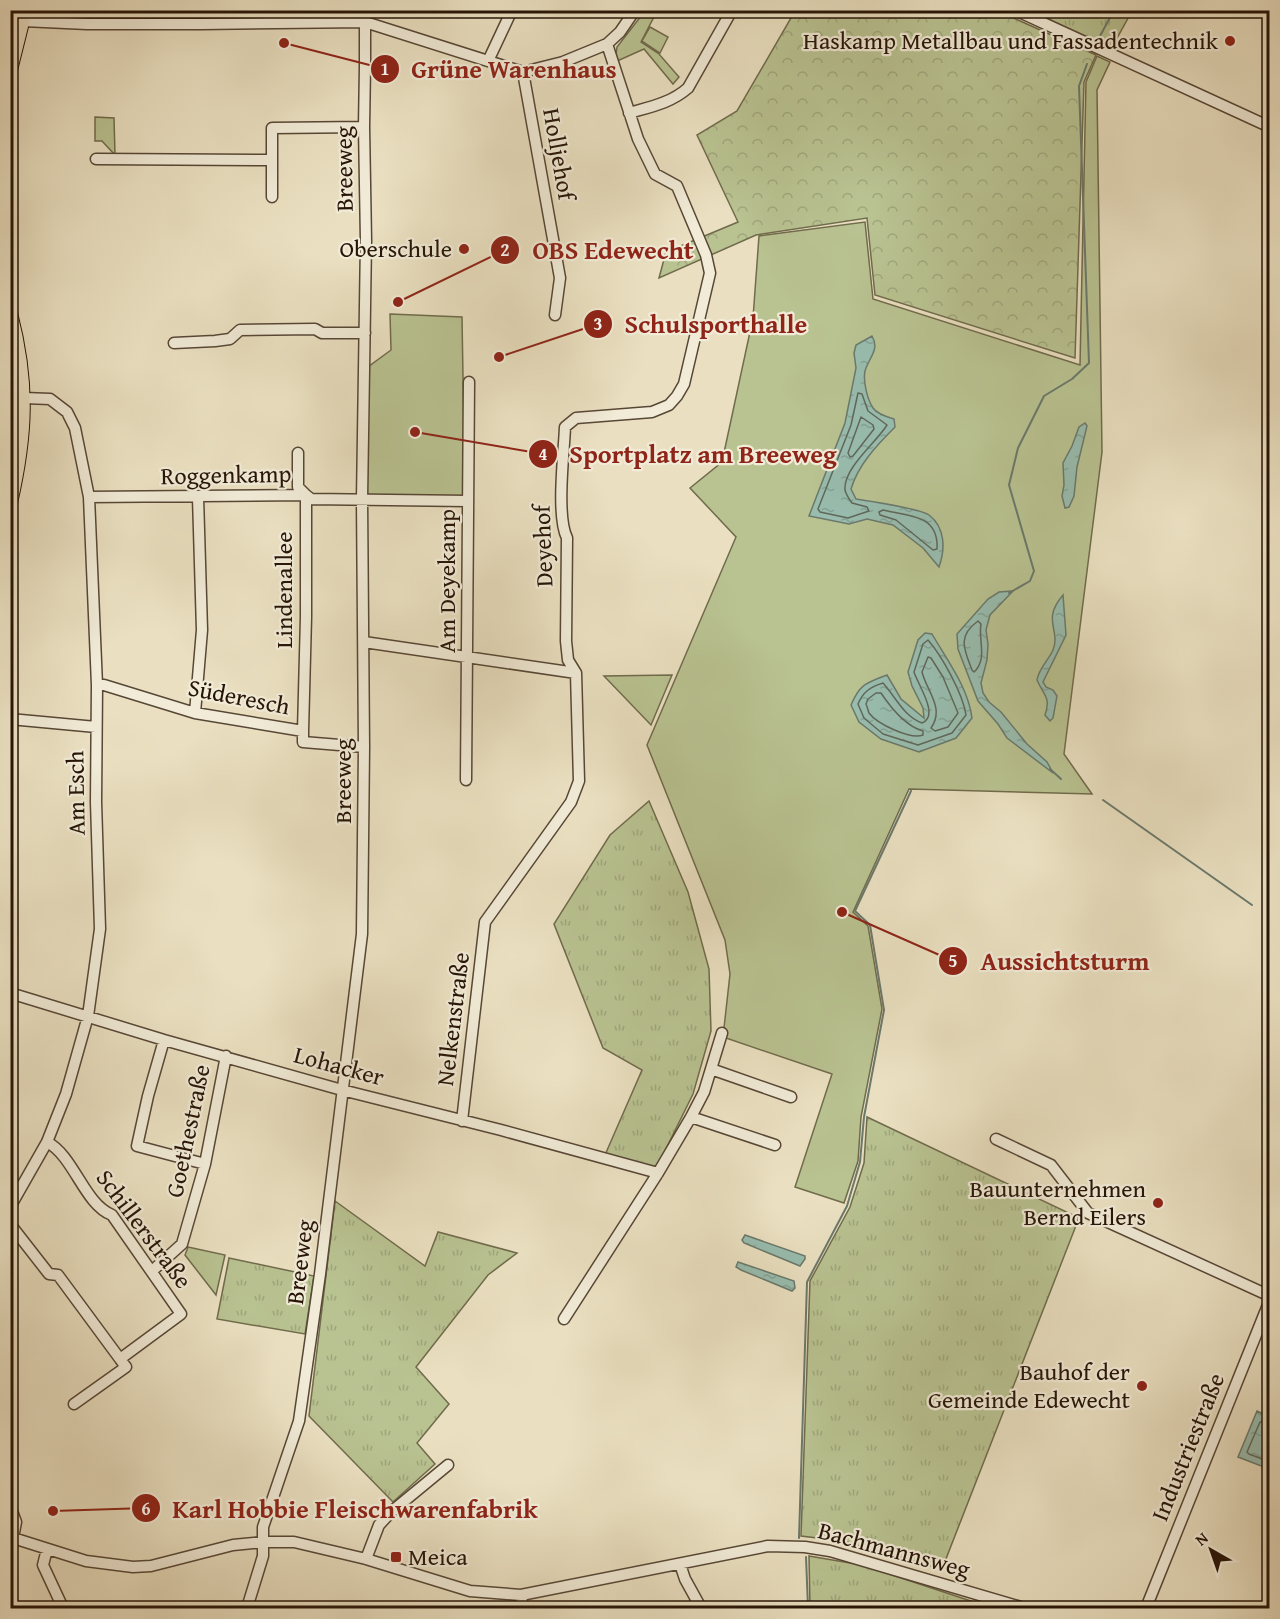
<svg xmlns="http://www.w3.org/2000/svg" width="1280" height="1619" font-family="'Gentium Book Plus',serif">
<defs>
<pattern id="grass-tufts" width="24" height="20" patternUnits="userSpaceOnUse" patternTransform="scale(1.5)"><rect width="24" height="20" fill="#b9c291"/><path d="M3 7l-1-3M5 7V3M7 7l1-3M15 17l-1-3M17 17v-4M19 17l1-3" fill="none" stroke="#9fa67c"/></pattern>
<pattern id="forest-crowns" width="20" height="18" patternUnits="userSpaceOnUse" patternTransform="scale(1.5)"><rect width="20" height="18" fill="#b9c291"/><path d="M2 6a3 3 0 1 1 6 0M12 15a3 3 0 1 1 6 0" fill="none" stroke="#9fa67c"/></pattern>
<pattern id="water-ripples" width="26" height="14" patternUnits="userSpaceOnUse" patternTransform="scale(1.5)"><rect width="26" height="14" fill="#98bdaf"/><path d="M2 4q2-2 4 0t4 0M15 11q2-2 4 0t4 0" fill="none" stroke="#83a295"/></pattern>
</defs>
<rect width="100%" height="100%" fill="#eae0c1"/>
<filter id="stains"><feTurbulence type="fractalNoise" baseFrequency=".00333" numOctaves="4"/><feColorMatrix values="0 0 0 0 .2 0 0 0 0 .09 0 0 0 0 .02 0 0 0 .5 -.17"/></filter>
<radialGradient id="worn" r=".72"><stop offset=".6" stop-color="#630" stop-opacity="0"/><stop offset="1" stop-color="#630" stop-opacity=".3"/></radialGradient>
<path fill="url(#grass-tufts)" stroke="#706b4c" stroke-width="1.5" d="M1027 11H1132L1111 49Z
M649 801 688 892 709 969 711 1031 693 1094 656 1169 605 1155 642 1070 603 1048 554 924 610 835Z
M867 1117 1079 1218 942 1569 843 1541 801 1536 810 1281 850 1207 864 1163Z
M335 1201 425 1266 438 1232 517 1253 488 1275 416 1367 449 1404 417 1443 435 1464 393 1502 309 1416Z
M229 1258 314 1276 305 1334 217 1319Z
M809 1556 862 1565 992 1608H810Z"/>
<path fill="url(#forest-crowns)" stroke="#706b4c" stroke-width="1.5" d="M795 11H998L1096 55 1084 82 1075 358 875 295 867 218 756 235 659 278 666 252 738 222 697 135 737 111Z"/>
<path fill="#b9c291" stroke="#706b4c" stroke-width="1.5" d="M645 11H657L641 42 659 54 679 77 673 84 644 49 615 62 617 47Z
M650 27 668 37 660 53 642 41Z
M1097 56 1110 62 1097 90 1102 452 1064 754 1092 794 909 789 853 912 868 926 882 1009 861 1117 858 1161 844 1203 795 1187 832 1074 723 1037 730 974 725 940 647 745 736 537 690 488 722 462 753 318 759 236 865 222 873 299 1080 365 1086 82Z
M95 117 114 118 115 155 102 141H95Z
M390 314 462 317 465 496 366 497 368 367 391 350Z
M672 675 651 725 604 676Z
M188 1247 225 1255 216 1295 185 1255Z"/>
<path fill="url(#water-ripples)" stroke="#6a796c" stroke-width="1.5" d="M872 336C880 350 869 357 865 371 863 381 867 399 873 408 877 414 887 417 894 419L895 427C877 445 858 465 851 489L856 499C869 501 921 509 929 515 946 528 945 550 939 567L923 548 893 525 867 519 849 524 809 516 845 423 856 368 854 353 856 345Z
M1085 423 1087 426 1077 467 1074 496 1069 507 1065 508 1062 496 1064 485 1063 463 1072 446 1079 427Z
M1013 591 990 615 986 630 988 644 987 660 981 683 983 693 989 702 1001 712 1027 744 1047 762 1053 773 1007 738 998 724 978 701 958 649 957 634 988 599 999 592Z
M1063 595 1066 635 1043 682 1046 687 1053 690 1057 696 1053 718 1050 721 1045 715C1051 697 1044 696 1037 680 1039 668 1048 661 1053 650 1061 629 1041 621 1063 595Z
M925 633 932 634C947 660 968 687 972 718L956 738 919 752 881 739 859 722 851 705C860 684 866 683 887 675L901 699 924 718 923 708 912 686 908 672 918 640Z
M745 1235 805 1256V1259L800 1266 744 1243 742 1240Z
M738 1262 794 1281 795 1288 792 1291 741 1270 736 1267Z
M1257 1411 1269 1417V1469L1238 1457Z"/>
<g fill="none" stroke-linecap="round" stroke-linejoin="round">
<path stroke="#5f685b" stroke-width="1.5" d="M858 393 862 394 868 411 887 425C877 442 843 468 845 490 846 494 849 499 852 503L867 507 869 511 848 518 820 512 818 509 851 425Z
M861 417 873 425 874 429 853 456 850 457 848 453Z
M883 510C908 516 939 514 937 549L933 550 896 520 880 515 879 512Z
M978 621 981 624C978 640 988 659 974 672L972 670C964 649 957 636 978 621Z
M928 640C942 656 963 694 966 715L952 733 918 745 883 734 864 718 858 704C863 692 870 687 883 683 895 696 904 717 922 723 940 716 918 685 914 672L923 644Z
M928 657 931 658 943 677 958 713 948 727 935 731 931 728C945 708 927 692 922 672Z
M876 693H881C891 708 905 726 923 731V735C911 740 877 724 869 713 868 710 867 706 866 704L868 699Z
M1270 1422H1260L1247 1452 1249 1454 1270 1462"/>
<path stroke="#6a796c" stroke-width="2" d="M1100 36 1114 10
M1009 593 1030 581 1034 571 1009 485 1018 448 1044 396 1072 379 1089 363 1079 86 1087 64
M1050 769 1061 779
M1103 800 1252 905
M799 1538 807 1282 847 1206 860 1162 864 1117 884 1010 870 925 855 911 911 791
M806 1557 808 1608"/>
<defs>
<path id="minor" d="M1015 10 1270 127
M23 21 87 24H201L365 22 523 72 563 62 607 44 620 32 635 10
M489 59 512 10
M523 72 560 278 555 315
M629 113C650 107 671 103 688 88L732 10
M96 159 272 160
M272 197V128L364 127
M174 343 215 341 230 339 240 330 315 329 322 333H365
M298 453V487L306 495V617L303 731
M89 497 306 495 311 499 468 501
M364 642 576 673
M97 685H104L195 713 303 731V742L364 747
M195 713 202 630 198 497
M10 719 96 727
M466 780 469 382
M10 993 164 1040 342 1090 501 1130 658 1173
M164 1040 148 1096 137 1146 205 1164
M711 1069 791 1097
M691 1117 775 1145
M462 1121 485 922 571 802 579 781 576 673 568 660 566 641 567 538C556 516 564 453 565 427L576 418 652 412 669 405 677 396 684 384 710 273 706 255 677 186 655 174 638 139 607 44
M996 1139 1051 1165 1088 1213 1270 1296
M10 1207 47 1142 66 1094 88 1016 100 929 96 802 97 685 89 497 75 428 67 412 50 399 24 398
M10 1224 49 1274 58 1275 120 1359 181 1314 112 1215C84 1204 74 1156 47 1142
M152 1271 182 1244 205 1164 226 1056
M564 1319 658 1173 691 1117 704 1092 722 1033
M74 1404 126 1367 120 1359
M10 1506 16 1522 13 1538
M10 1537 86 1561 133 1567 151 1566 233 1545 263 1542H294L366 1559 470 1591 521 1595 768 1546 805 1547 830 1551 1024 1608
M47 1549 43 1565 63 1608
M366 1559 379 1525 391 1512 448 1465
M680 1564 685 1579 701 1608
M521 1595 523 1608
M247 1608 263 1556V1527L299 1421 320 1274 362 934 364 747 362 499 366 241 364 127 365 66V22L362 10
M1146 1608 1270 1300"/>
<path id="major" d="M10 70 25 10
M10 313C28 382 26 434 10 503"/>
</defs>
<use href="#minor" stroke="#574736" stroke-width="13"/>
<use href="#major" stroke="#261407" stroke-width="16"/>
<use href="#minor" stroke="#f1ebd7" stroke-width="10"/>
<use href="#major" stroke="#eae0c1" stroke-width="14"/>
</g>
<g fill="#8f2418" stroke="#f1ebd7" stroke-width="2">
<circle cx="1230" cy="41" r="6"/>
<circle cx="464" cy="249" r="6"/>
<circle cx="1158" cy="1203" r="6"/>
<circle cx="1142" cy="1386" r="6"/>
<rect x="390" y="1551" width="12" height="12" rx="3"/>
</g>
<g text-anchor="middle" stroke-width="4.5" stroke-linejoin="round" paint-order="stroke">
<g font-size="24" fill="#261407" stroke="#f1ebd7" text-anchor="end">
<text x="1218" y="49">Haskamp Metallbau und Fassadentechnik</text>
<text x="452" y="257">Oberschule</text>
<text x="1146" y="1197">Bauunternehmen<tspan x="1146" dy="28">Bernd Eilers</tspan></text>
<text x="1130" y="1380">Bauhof der<tspan x="1130" dy="28">Gemeinde Edewecht</tspan></text>
<text x="408" y="1565" text-anchor="start">Meica</text>
</g>
<g font-size="24" fill="#261407" stroke="#f1ebd7">
<text transform="translate(559 154) rotate(80)" y="8">Holljehof</text>
<text transform="translate(344 169) rotate(-91)" y="8">Breeweg</text>
<text transform="translate(226 475) rotate(-1)" y="8">Roggenkamp</text>
<text transform="translate(543 546) rotate(-92)" y="8">Deyehof</text>
<text transform="translate(447 581) rotate(-90)" y="8">Am Deyekamp</text>
<text transform="translate(284 590) rotate(-90)" y="8">Lindenallee</text>
<text transform="translate(239 697) rotate(11)" y="8">Süderesch</text>
<text transform="translate(343 781) rotate(-90)" y="8">Breeweg</text>
<text transform="translate(76 793) rotate(-91)" y="8">Am Esch</text>
<text transform="translate(453 1019) rotate(-83)" y="8">Nelkenstraße</text>
<text transform="translate(339 1066) rotate(15)" y="8">Lohacker</text>
<text transform="translate(188 1131) rotate(-78)" y="8">Goethestraße</text>
<text transform="translate(144 1229) rotate(53)" y="8">Schillerstraße</text>
<text transform="translate(300 1262) rotate(-83)" y="8">Breeweg</text>
<text transform="translate(1188 1447) rotate(-68)" y="8">Industriestraße</text>
<text transform="translate(894 1550) rotate(15)" y="8">Bachmannsweg</text>
</g>
</g>
<path fill="none" stroke="#8f2418" stroke-width="2" d="M284 43L385 69M398 302L505 250M499 357L598 324M415 432L543 454M842 912L953 961M53 1511L146 1508"/>
<g fill="#8f2418" stroke="#f1ebd7" stroke-width="2">
<circle cx="284" cy="43" r="6"/>
<circle cx="398" cy="302" r="6"/>
<circle cx="499" cy="357" r="6"/>
<circle cx="415" cy="432" r="6"/>
<circle cx="842" cy="912" r="6"/>
<circle cx="53" cy="1511" r="6"/>
<circle cx="385" cy="69" r="15"/>
<circle cx="505" cy="250" r="15"/>
<circle cx="598" cy="324" r="15"/>
<circle cx="543" cy="454" r="15"/>
<circle cx="953" cy="961" r="15"/>
<circle cx="146" cy="1508" r="15"/>
</g>
<g font-size="18" text-anchor="middle" font-weight="bold" fill="#fff">
<text x="385" y="75">1</text>
<text x="505" y="256">2</text>
<text x="598" y="330">3</text>
<text x="543" y="460">4</text>
<text x="953" y="967">5</text>
<text x="146" y="1515">6</text>
</g>
<g font-size="26" text-anchor="middle" font-weight="bold" fill="#8f2418" stroke="#f1ebd7" stroke-width="4.5" stroke-linejoin="round" paint-order="stroke">
<text x="514" y="78">Grüne Warenhaus</text>
<text x="613" y="259">OBS Edewecht</text>
<text x="716" y="333">Schulsporthalle</text>
<text x="703" y="463">Sportplatz am Breeweg</text>
<text x="1065" y="970">Aussichtsturm</text>
<text x="355" y="1518">Karl Hobbie Fleischwarenfabrik</text>
</g>
<rect width="1280" height="1619" fill="none" stroke="#eae0c1" stroke-width="36"/>
<rect x="12" y="12" width="1256" height="1595" fill="none" stroke="#261407" stroke-width="3"/>
<rect x="18" y="18" width="1244" height="1583" fill="none" stroke="#261407" stroke-width="1.5"/>
<g transform="translate(1211 1550) rotate(320)" stroke="#f1ebd7" stroke-width="4.5" paint-order="stroke">
<path d="M0-4.5L10 22L0 15L-10 22Z" fill="#261407"/>
<text y="-9" font-size="16" font-weight="bold" text-anchor="middle" fill="#261407">N</text>
</g>
<rect width="100%" height="100%" filter="url(#stains)"/>
<rect width="100%" height="100%" fill="url(#worn)"/>
</svg>
